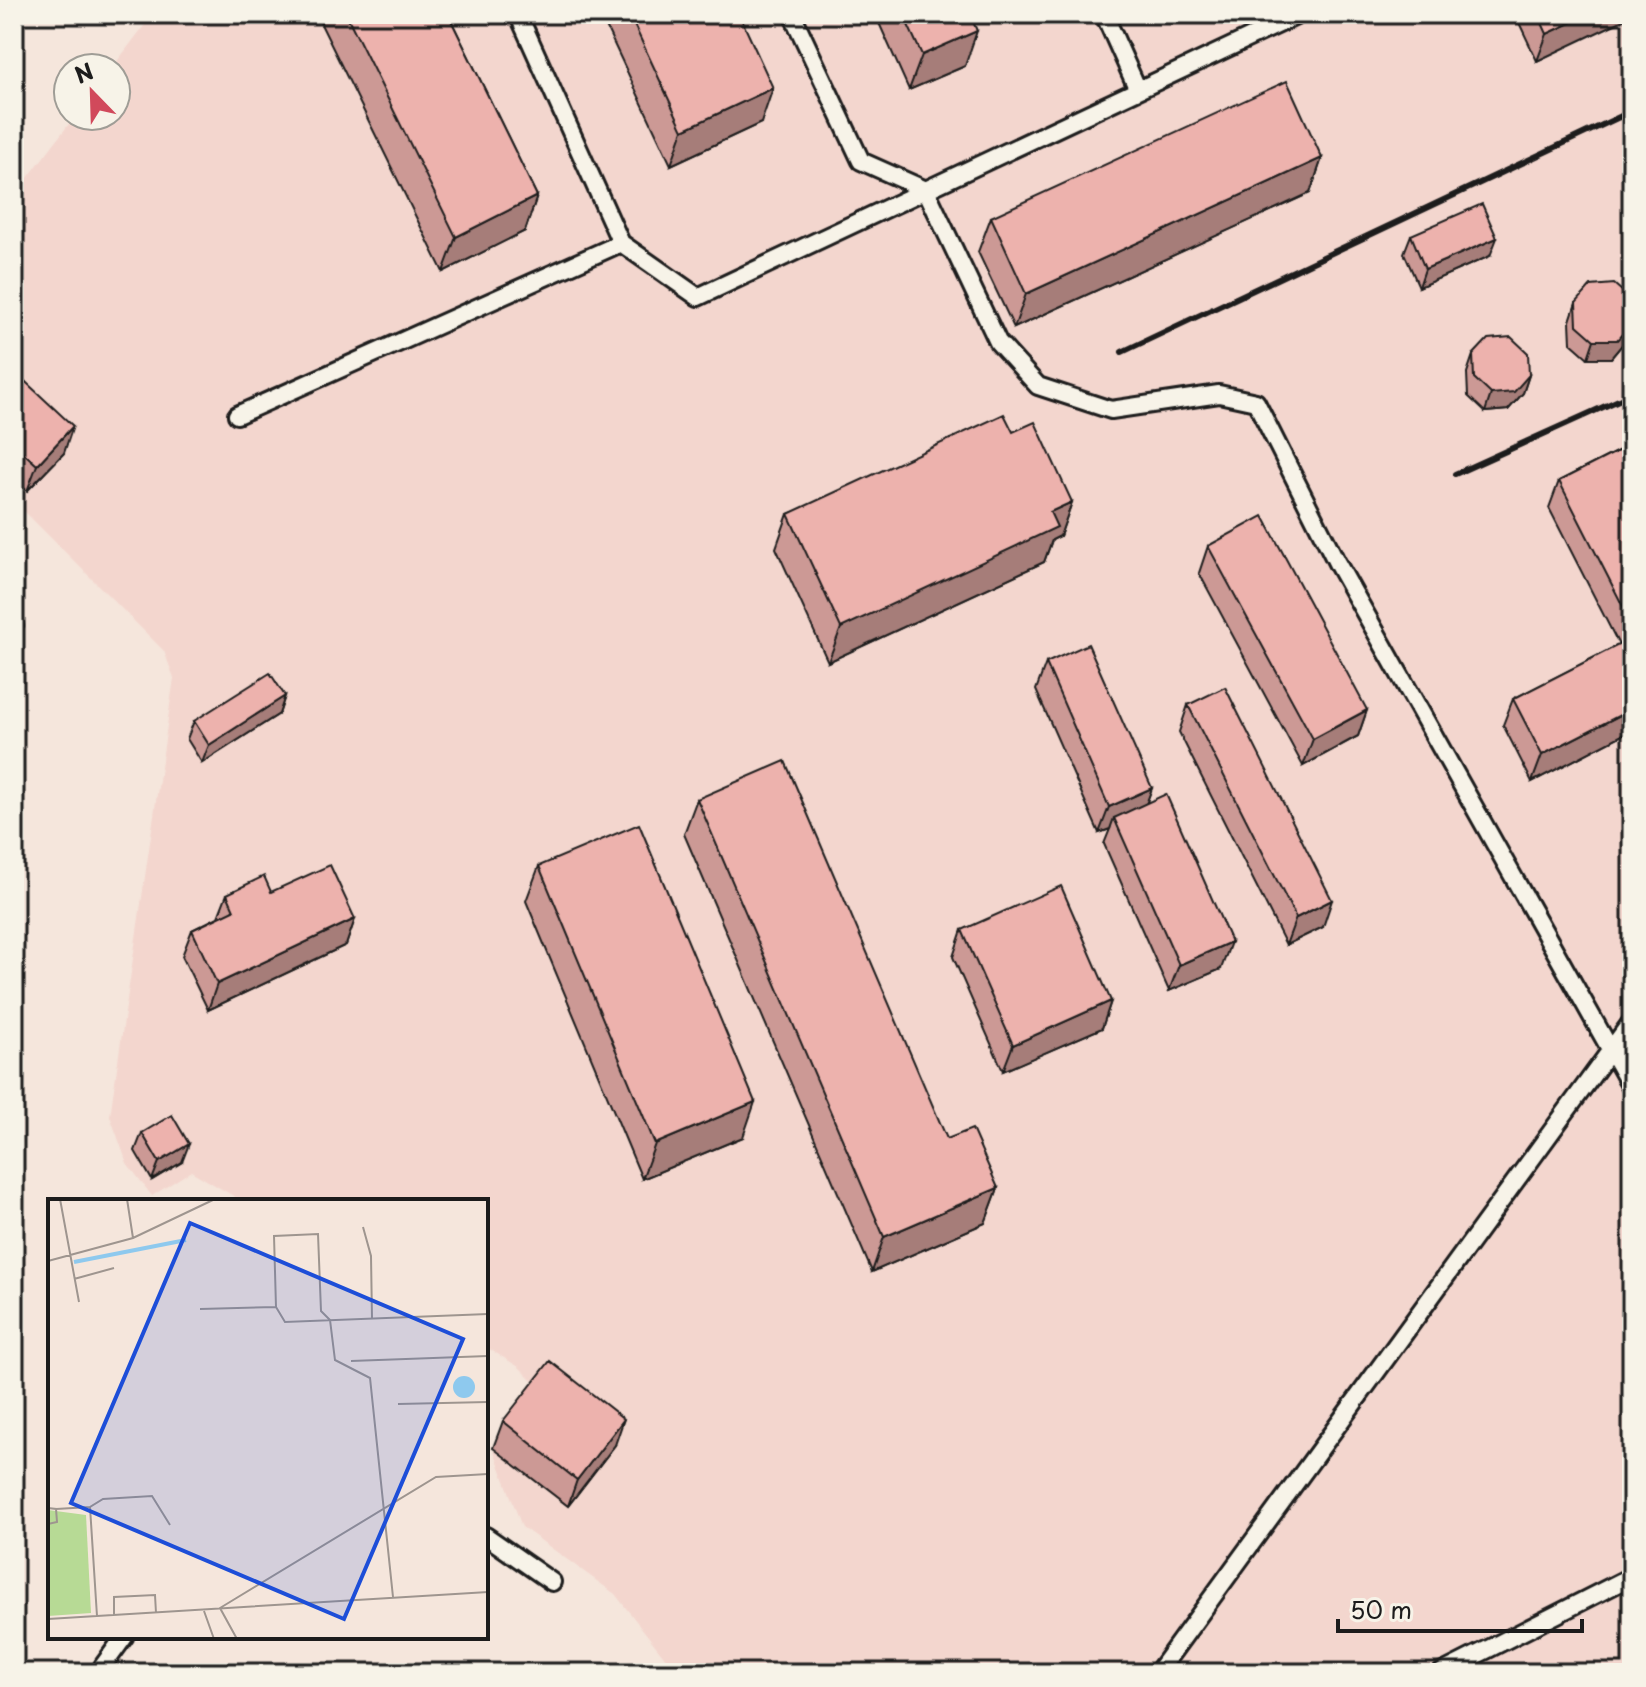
<svg xmlns="http://www.w3.org/2000/svg" width="1646" height="1687" font-family="'Playpen Sans',sans-serif">
<rect width="100%" height="100%" fill="#f5e6dc"/>
<filter id="ink" filterUnits="userSpaceOnUse"><feTurbulence type="fractalNoise" baseFrequency=".0125" numOctaves="2"/><feDisplacementMap in="SourceGraphic" scale="16" xChannelSelector="R" yChannelSelector="G"/><feConvolveMatrix kernelMatrix="1 2 1 2 8 2 1 2 1" color-interpolation-filters="sRGB"/></filter>
<g filter="url(#ink)">
<path fill="#f3d6ce" d="M153 14H1632V1673H677L615 1594 522 1527 493 1448 540 1388 519 1367 486 1347V1201H242L191 1171 152 1196 127 1163 110 1116 174 678 164 651 14 501V196L75 116H116V68H112Z"/>
<g fill="none" stroke-linecap="round" stroke-linejoin="round">
<path stroke="#60849a" stroke-width="10" d="M14 97 17 95"/>
<defs>
<path id="lane" d="M518 14 621 243
M792 14 861 161 926 190 998 342 1038 386 1111 410 1219 394 1256 402 1337 563 1632 1088
M1104 14 1138 90
M237 415 621 243 698 297 1300 14
M486 1536 552 1582
M106 1673 103 1666 124 1637
M1157 1673 1632 1021
M1441 1673 1632 1576"/>
</defs>
<use href="#lane" stroke="#1c1c1c" stroke-width="22"/>
<use href="#lane" stroke="#f7f3e8" stroke-width="16"/>
<path stroke="#1c1c1c" stroke-width="6" d="M1122 352 1632 111
M1455 474 1632 394"/>
</g>
<path fill="#cc9995" stroke="#1c1c1c" stroke-width="2" d="M316 14H448L537 196 525 231 443 272Z
M600 14H739L761 123 671 165Z
M875 14H970L965 66 909 90Z
M1515 14H1632L1537 61Z
M1322 158 1310 193 1014 328 978 252 991 217Z
M1411 235 1490 256 1419 287 1404 253Z
M1631 299 1632 324 1626 340 1611 358H1588L1571 343 1570 321 1576 303Z
M1473 355 1529 375 1523 393 1508 410 1485 412 1468 396 1467 373Z
M14 371 64 453 27 491 14 479Z
M1013 432 1072 502 1060 536 1052 540 1044 562 828 662 776 548 788 514Z
M1632 444V730L1532 782 1503 725 1513 699 1619 645 1549 508 1559 481Z
M1208 546 1367 710 1358 736 1303 766 1199 573Z
M1046 663 1152 788 1146 804 1221 969 1169 991 1104 844 1110 829 1099 833 1036 690Z
M285 696 279 714 202 763 187 739 194 721Z
M1188 705 1323 927 1286 945 1179 732Z
M697 799 947 1139 998 1188 985 1223 872 1272 684 834Z
M539 866 743 1137 642 1179 526 901Z
M271 892 355 919 346 945 208 1010 182 956 192 930 218 917 227 894Z
M962 930 1111 1001 1102 1028 1003 1071 953 957Z
M142 1133 182 1162 152 1180 135 1151Z
M503 1421 615 1445 568 1506 493 1448Z"/>
<path fill="#a67d79" stroke="#1c1c1c" stroke-width="2" d="M1590 14H1632V16L1537 61 1547 34Z
M977 31 965 66 909 90 922 55Z
M773 88 761 123 671 165 683 130Z
M1322 158 1310 193 1014 328 1026 294Z
M537 196 525 231 443 272 456 237Z
M1497 238 1490 256 1419 287 1425 269Z
M1632 323 1626 340 1611 358H1588L1594 340Z
M1529 375 1523 393 1508 410 1485 412 1491 394Z
M73 426 64 453 27 491 37 465Z
M1072 502 1060 536 1052 540 1044 562 828 662 841 628 1050 512Z
M24 626 17 644 14 648V638Z
M285 696 279 714 202 763 209 745Z
M1632 709V730L1532 782 1542 755Z
M1367 710 1358 736 1303 766 1313 739Z
M1152 788 1142 815 1114 818 1110 829 1099 833 1109 807Z
M1332 900 1323 927 1286 945 1296 918Z
M355 919 346 945 208 1010 217 984Z
M1231 942 1221 969 1169 991 1179 965Z
M1111 1001 1102 1028 1003 1071 1013 1045Z
M755 1102 743 1137 642 1179 655 1144Z
M189 1144 182 1162 152 1180 159 1162Z
M998 1188 985 1223 872 1272 884 1237Z
M624 1419 615 1445 568 1506 577 1480Z"/>
<path fill="#edb2ad" stroke="#1c1c1c" stroke-width="2" d="M346 14H448L537 196 456 237Z
M629 14H739L773 88 683 130Z
M903 14H970L977 31 922 55Z
M1538 14H1590L1547 34Z
M1287 81 1322 158 1026 294 991 217Z
M1482 204 1497 238 1425 269 1411 235Z
M1614 284 1631 299 1632 323 1617 340H1594L1577 325 1576 303 1591 286Z
M1511 337 1528 353 1529 375 1514 392 1491 394 1474 378 1473 355 1488 339Z
M14 371 73 426 37 465 14 444Z
M1004 414 1013 432 1035 422 1072 502 1050 512 1057 527 841 628 788 514Z
M1632 444V624L1559 481Z
M1263 516 1367 710 1313 739 1208 546Z
M14 605 21 611 24 626 14 638Z
M1632 638V709L1542 755 1513 699Z
M1088 644 1152 788 1109 807 1046 663Z
M270 673 285 696 209 745 194 721Z
M1225 687 1332 900 1296 918 1188 705Z
M785 761 947 1139 972 1129 998 1188 884 1237 697 799Z
M1166 794 1231 942 1179 965 1114 818Z
M639 824 755 1102 655 1144 539 866Z
M330 865 355 919 217 984 192 930 234 910 227 894 264 876 271 892Z
M1061 886 1111 1001 1013 1045 962 930Z
M172 1115 189 1144 159 1162 142 1133Z
M550 1361 624 1419 577 1480 503 1421Z"/>
</g>
<g transform="translate(48 1199)">
<rect width="440" height="440" fill="#f5e6dc"/>
<path d="M0 311 38 316 43 414 0 417Z" fill="#b7da95"/>
<path d="M405 188a11 11 0 1 1 22 0a11 11 0 1 1-22 0Z" fill="#8ec9ee"/>
<path fill="none" stroke="#8ec9ee" stroke-width="4" d="M26 63 138 41"/>
<path fill="none" stroke="#9e958f" stroke-width="2" d="M12 0 31 103M79 0 85 39M315 28 323 57 324 119M0 62 85 39 167 0M26 80 66 69M228 108 226 37 270 35 273 112 282 121 287 161 322 179 345 398M152 110 228 108 237 123 440 115M303 162 440 157M350 205 440 203M0 309 8 310 9 323 0 325M8 310 42 308M156 412 166 440M66 416V398L107 396 108 414M49 417 42 308 55 300 104 297 122 326M0 420 440 393M189 440 172 409 388 278 440 275"/>
<path fill="#1d4ed8" fill-opacity="0.15" stroke="#1d4ed8" stroke-width="4" d="M142 24 415 140 296 420 23 304Z"/>
<rect width="440" height="440" fill="none" stroke="#1c1c1c" stroke-width="4"/>
</g>
<rect width="1646" height="1687" fill="none" stroke="#f7f3e8" stroke-width="48"/>
<rect x="24" y="24" width="1598" height="1639" fill="none" stroke="#1c1c1c" stroke-width="3" filter="url(#ink)"/>
<g transform="translate(92 92) rotate(337)"><circle r="38" fill="#f7f3e8" stroke="#9f9d96" stroke-width="2"/>
<path d="M0-6L14 30L0 20L-14 30Z" fill="#d1495b"/>
<text y="-12" font-size="22" font-weight="bold" text-anchor="middle" fill="#1c1c1c">N</text>
</g>
<path d="M1338 1619v12h244v-12" fill="none" stroke="#1c1c1c" stroke-width="4"/>
<text x="1350" y="1619" font-size="24" fill="#1c1c1c" stroke="#f7f3e8" stroke-width="6" paint-order="stroke">50 m</text>
</svg>
